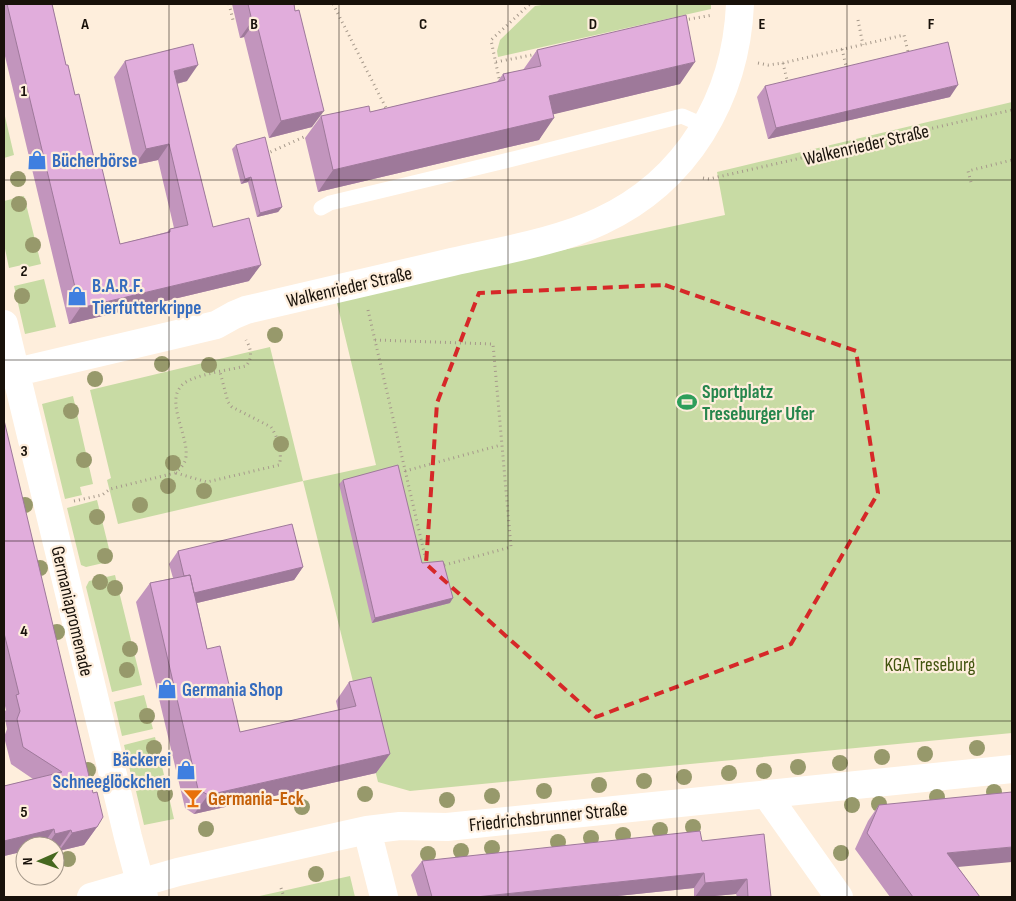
<svg xmlns="http://www.w3.org/2000/svg" width="1016" height="901" font-family="'Sofia Sans Condensed',sans-serif">
<rect width="100%" height="100%" fill="#feeedc"/>
<path fill="#c8dba4" d="M548 4H711V9L498 57 497 51 500 40 535 6Z
M1012 102V733L410 791 378 782 303 481 118 524 107 480 111 478 90 390 270 347 303 481 376 465 336 299 725 215 717 172Z
M4 112 14 155 4 158Z
M24 196 41 264 24 268 22 265 9 268 4 244V201Z
M44 279 56 327 25 334 14 286Z
M73 396 93 484 80 487 82 495 65 499 42 404Z
M97 500 112 561 86 567 81 565 67 508Z
M115 575 142 685 112 692 86 587 89 581Z
M144 695 153 729 122 736 114 702Z
M155 737 164 775 133 783 124 745Z
M166 784 174 819 144 825 136 791Z
M350 876 355 897H255Z"/>
<g fill="none" stroke-linecap="round" stroke-linejoin="round">
<path stroke="#a6998b" stroke-width="3" stroke-dasharray="1 4" stroke-linecap="butt" d="M229 4 233 20
M333 4 388 112
M684 20 713 15
M858 20 863 45
M842 49 847 70
M496 62 537 54
M758 63 768 65 783 63 904 35 909 56
M783 63 788 84
M500 83 491 40 530 4
M266 154 306 136
M703 178 709 179 1012 110
M971 182 968 171 1012 160
M368 310 427 565
M375 340 493 344 511 547 441 566
M405 471 501 445
M176 473 207 482 279 465C283 455 277 435 271 427L232 407 228 402 220 372
M74 501 102 495 110 489 175 473C179 470 183 466 185 461 193 438 157 394 190 380 205 373 229 370 246 366 253 358 251 348 246 340
M281 888 284 897"/>
<path stroke="#fff" stroke-width="15" d="M321 208 330 203 517 158 682 116 705 126"/>
<path stroke="#fff" stroke-width="28" d="M4 324 128 837 144 897
M4 375 216 325 234 315 246 310C315 294 383 278 452 262 499 251 557 242 601 221 687 181 736 98 740 4
M766 794 839 897
M367 830 384 897
M91 897 178 872 367 830 400 826 447 827 1012 769"/>
</g>
<g fill="#97996b">
<circle cx="18" cy="179" r="8"/>
<circle cx="19" cy="204" r="8"/>
<circle cx="33" cy="245" r="8"/>
<circle cx="22" cy="296" r="8"/>
<circle cx="275" cy="335" r="8"/>
<circle cx="162" cy="364" r="8"/>
<circle cx="209" cy="365" r="8"/>
<circle cx="95" cy="379" r="8"/>
<circle cx="71" cy="411" r="8"/>
<circle cx="281" cy="444" r="8"/>
<circle cx="84" cy="460" r="8"/>
<circle cx="173" cy="463" r="8"/>
<circle cx="168" cy="486" r="8"/>
<circle cx="204" cy="491" r="8"/>
<circle cx="25" cy="505" r="8"/>
<circle cx="140" cy="505" r="8"/>
<circle cx="97" cy="517" r="8"/>
<circle cx="105" cy="556" r="8"/>
<circle cx="40" cy="568" r="8"/>
<circle cx="100" cy="582" r="8"/>
<circle cx="115" cy="588" r="8"/>
<circle cx="57" cy="632" r="8"/>
<circle cx="130" cy="649" r="8"/>
<circle cx="127" cy="670" r="8"/>
<circle cx="147" cy="716" r="8"/>
<circle cx="154" cy="748" r="8"/>
<circle cx="977" cy="748" r="8"/>
<circle cx="925" cy="754" r="8"/>
<circle cx="882" cy="757" r="8"/>
<circle cx="840" cy="763" r="8"/>
<circle cx="798" cy="767" r="8"/>
<circle cx="88" cy="770" r="8"/>
<circle cx="764" cy="771" r="8"/>
<circle cx="729" cy="773" r="8"/>
<circle cx="684" cy="777" r="8"/>
<circle cx="644" cy="781" r="8"/>
<circle cx="599" cy="785" r="8"/>
<circle cx="544" cy="791" r="8"/>
<circle cx="994" cy="792" r="8"/>
<circle cx="165" cy="794" r="8"/>
<circle cx="365" cy="794" r="8"/>
<circle cx="492" cy="796" r="8"/>
<circle cx="937" cy="797" r="8"/>
<circle cx="447" cy="800" r="8"/>
<circle cx="879" cy="804" r="8"/>
<circle cx="852" cy="805" r="8"/>
<circle cx="302" cy="807" r="8"/>
<circle cx="693" cy="827" r="8"/>
<circle cx="206" cy="829" r="8"/>
<circle cx="660" cy="830" r="8"/>
<circle cx="623" cy="835" r="8"/>
<circle cx="591" cy="838" r="8"/>
<circle cx="558" cy="842" r="8"/>
<circle cx="492" cy="848" r="8"/>
<circle cx="461" cy="851" r="8"/>
<circle cx="841" cy="853" r="8"/>
<circle cx="428" cy="854" r="8"/>
<circle cx="68" cy="859" r="8"/>
<circle cx="316" cy="874" r="8"/>
</g>
<path fill="#c295bd" d="M4 4H52L66 65 120 244 167 232 170 229 174 228 158 160 135 165 114 77 125 61 187 81 177 84 213 227 249 281 69 324 4 52Z
M232 4H294L312 127 269 138 244 37 240 38Z
M537 50 680 84 553 114 539 140 318 192 305 138 321 116 370 112 497 82 503 74 523 70Z
M765 86 950 97 768 139 757 97Z
M236 145 282 207 278 212 257 217 248 182 241 184 232 149Z
M4 420 97 827 84 845 59 851V848L55 849V846H25V851L4 856V786L33 779 11 764 4 737 7 729 4 714V712L6 710 4 702Z
M343 480 422 563 450 603 372 623 339 484Z
M178 551 303 567 294 580 197 603 207 649 240 732 338 710 336 701 349 682 390 754 376 773 194 814 185 808 136 602 150 583 173 578 169 564Z
M879 805 958 867 980 897H890L855 849 868 821Z
M702 841 771 897H737L736 894 704 897H694V888L608 897H418L411 875 422 861Z"/>
<path fill="#9e799a" d="M256 20 244 37 240 38 252 21Z
M695 62 680 84 534 119 549 96Z
M198 65 187 81 163 87 174 71Z
M958 85 950 97 768 139 776 128Z
M324 111 312 127 269 138 281 121Z
M554 118 539 140 318 192 333 170Z
M169 144 158 160 135 165 146 149Z
M251 177 248 182 241 184 245 179Z
M282 207 278 212 257 217 260 213Z
M261 265 249 281 69 324 80 308Z
M303 567 294 580 180 607 189 594Z
M453 598 450 603 372 623 375 618Z
M390 754 376 773 194 814 208 795Z
M97 827 84 845 59 851 72 833Z
M54 829 42 846H25V851L4 856V841Z
M71 830 59 848 55 849V846H47L55 834Z
M1012 847V862L936 869 947 853Z
M704 873 694 888 608 897H476Z
M747 879 736 894 704 897H695L705 883Z"/>
<path fill="#e1addc" stroke="#9e799a" d="M7 4H52L66 65H68L75 95 79 94 95 162 100 160 120 244 170 232V229L188 225 169 144 146 149 125 61 193 44 198 65 174 71 213 227 249 218 261 265 80 308Z
M248 4H294L295 11 299 10 324 111 281 121 256 20 252 21Z
M686 15 695 62 549 96 554 118 333 170 321 116 369 106 370 112 505 80 503 74 541 66 537 50Z
M948 42 958 85 776 128 765 86Z
M265 137 282 207 260 213 251 177 245 179 236 145Z
M4 420 93 793 97 792 103 817 97 827 72 833 71 830 55 834 54 829 4 841V786L62 772 23 747 17 719 20 711 16 695 19 694 4 633Z
M398 465 422 563 443 561 453 598 375 618 343 480Z
M292 524 303 567 194 593 190 575 184 576 178 551Z
M190 575 207 649 220 646 240 732 356 706 349 682 371 677 390 754 208 795 198 789 150 583Z
M1012 792V847L947 853 980 897H913L867 833 879 805Z
M700 831 702 841 764 834 771 897H748L747 879 705 883 704 873 476 897H432L422 861Z"/>
<path fill="none" stroke="#d62828" stroke-width="4" stroke-dasharray="10 6" stroke-linejoin="round" d="M665 285 856 351 878 493 791 644 596 717 426 564 437 403 479 293Z"/>
<path fill="none" stroke="#18110a" stroke-width="1" stroke-opacity="0.55" d="M169 4V897M339 4V897M508 4V897M677 4V897M847 4V897M4 180H1012M4 360H1012M4 541H1012M4 721H1012"/>
<defs>
<symbol id="shop-bare" viewBox="-9 -9 18 18"><path d="M-5-2.5h2.3a2.7 3.5 0 0 1 5.4 0H5L5.5 6h-11ZM-1.5-2.5h3a1.5 2.3 0 0 0-3 0Z" fill="#3f7fe0" stroke="#feeedc" stroke-width="2.5" paint-order="stroke"/></symbol>
<symbol id="stadium-bare" viewBox="-9 -9 18 18"><path d="M0-5a6.5 5 0 1 0 0 10a6.5 5 0 1 0 0-10ZM-3.5-1.8h7v3.6h-7Z" fill="#2e9e5b" stroke="#feeedc" stroke-width="2.5" paint-order="stroke"/></symbol>
<symbol id="bar-bare" viewBox="-9 -9 18 18"><path d="M-6-5H6L.8 .8V4.5H3.5V6h-7V4.5H-.8V.8Z" fill="#e8710a" stroke="#feeedc" stroke-width="2.5" paint-order="stroke"/></symbol>
</defs>
<g fill-rule="evenodd">
<use href="#shop-bare" x="23" y="146" width="28" height="28"/>
<use href="#shop-bare" x="63" y="282" width="28" height="28"/>
<use href="#stadium-bare" x="673" y="388" width="28" height="28"/>
<use href="#shop-bare" x="153" y="675" width="28" height="28"/>
<use href="#shop-bare" x="172" y="756" width="28" height="28"/>
<use href="#bar-bare" x="179" y="784" width="28" height="28"/>
</g>
<g text-anchor="middle" stroke-width="4.5" stroke-linejoin="round" paint-order="stroke">
<g font-size="19" fill="#18110a" stroke="#feeedc">
<text transform="translate(866 144) rotate(-13)" y="7">Walkenrieder Straße</text>
<text transform="translate(349 286) rotate(-13)" y="7">Walkenrieder Straße</text>
<text transform="translate(73 611) rotate(77)" y="7">Germaniapromenade</text>
<text transform="translate(548 816) rotate(-6)" y="7">Friedrichsbrunner Straße</text>
</g>
<g font-size="19" font-weight="bold" fill="#366cbe" stroke="#feeedc" text-anchor="start">
<text x="52" y="167">Bücherbörse</text>
<text x="92" y="292">B.A.R.F.<tspan x="92" dy="22">Tierfutterkrippe</tspan></text>
<text x="182" y="696">Germania Shop</text>
<text x="171" y="766" text-anchor="end">Bäckerei<tspan x="171" dy="22">Schneeglöckchen</tspan></text>
</g>
<g font-size="19" font-weight="bold" fill="#27864d" stroke="#feeedc" text-anchor="start">
<text x="702" y="398">Sportplatz<tspan x="702" dy="22">Treseburger Ufer</tspan></text>
</g>
<g font-size="19" fill="#42540f" stroke="#feeedc">
<text x="930" y="671">KGA Treseburg</text>
</g>
<g font-size="19" font-weight="bold" fill="#c56008" stroke="#feeedc" text-anchor="start">
<text x="208" y="805">Germania-Eck</text>
</g>
</g>
<g font-size="16" text-anchor="middle" font-weight="bold" fill="#18110a" stroke="#feeedc" stroke-width="4.5" stroke-linejoin="round" paint-order="stroke">
<text x="85" y="29">A</text>
<text x="254" y="29">B</text>
<text x="423" y="29">C</text>
<text x="593" y="29">D</text>
<text x="762" y="29">E</text>
<text x="931" y="29">F</text>
<text x="24" y="96">1</text>
<text x="24" y="276">2</text>
<text x="24" y="456">3</text>
<text x="24" y="636">4</text>
<text x="24" y="817">5</text>
</g>
<rect width="1016" height="901" fill="none" stroke="#18110a" stroke-width="10"/>
<g transform="translate(40 861) rotate(268)"><circle r="24" fill="#feeedc" stroke="#a29688"/>
<path d="M0-4L9 19L0 12L-9 19Z" fill="#46681f"/>
<text y="-8" font-size="14" font-weight="bold" text-anchor="middle" fill="#18110a">N</text>
</g>
</svg>
